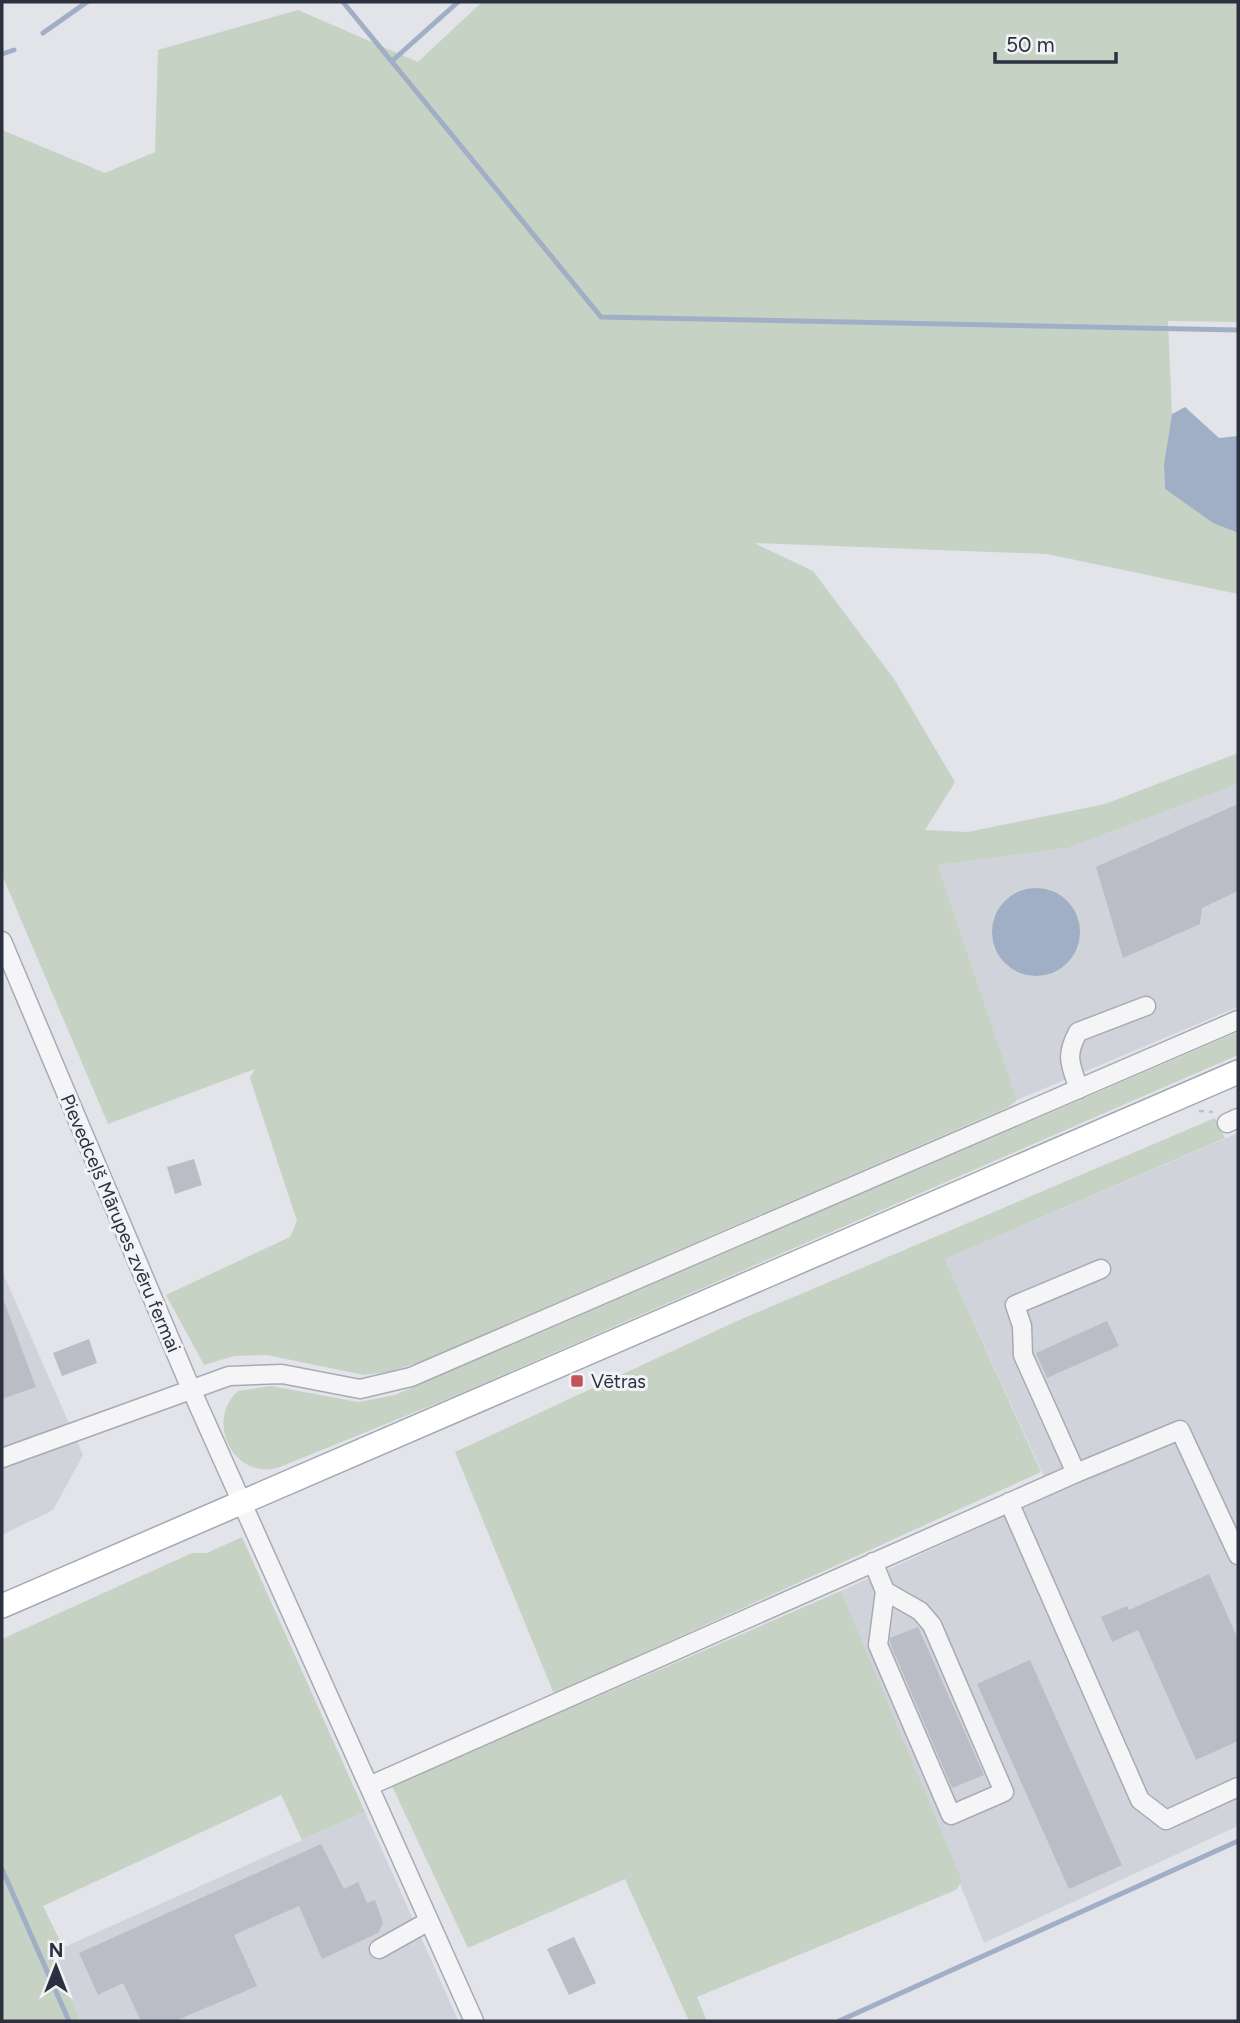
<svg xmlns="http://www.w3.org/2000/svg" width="1240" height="2023" font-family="Figtree,sans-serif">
<rect width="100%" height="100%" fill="#e2e4e9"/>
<path fill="#d1d3db" d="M1238 784V1007L1017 1100 938 865 1068 848Z
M1238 1133V1826L984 1943 841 1591 1052 1494 945 1259Z
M2 1271 83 1455 53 1510 2 1535Z
M365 1812 458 2020 80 2021 51 1953Z"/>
<path fill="#c6d2c4" d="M482 2H1238V322L1168 321 1172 414 1164 465 1165 489 1213 523 1238 533V594L1047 554 754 543 813 571 894 679 955 782 925 830 968 832 1105 804 1238 753V784L1068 848 938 865 1017 1100 1008 1107 420 1362 389 1372 364 1375 267 1355 234 1356 204 1365 166 1295 290 1237 297 1221 250 1078 255 1069 108 1124 2 875V130L105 173 155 152 158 50 298 10 418 62Z
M1238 1032V1055L452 1397 280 1467C235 1482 204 1422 238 1391L271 1386 358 1402 395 1395Z
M1215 1118 1225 1138 945 1259 1041 1472 554 1694 455 1452 737 1321Z
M242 1537 365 1812 302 1840 281 1795 43 1906 63 1947 52 1953 80 2021H2V1639L192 1553H207Z
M841 1591 962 1881 956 1890 697 1997 707 2021H689L625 1879 468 1948 392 1786Z"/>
<path fill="#a1afc6" d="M1185 407 1219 438 1238 436V533L1213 523 1165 489 1164 464 1172 414Z
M992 932a44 44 0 1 1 88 0a44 44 0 1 1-88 0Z"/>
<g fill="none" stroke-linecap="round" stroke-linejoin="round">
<path stroke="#a1afc6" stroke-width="5" d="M343 2 601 317 1238 330
M43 33 87 2
M2 54 14 50
M392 61 458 2
M2 1869 69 2021
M839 2021 1238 1841"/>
</g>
<path fill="#babdc6" d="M1238 804V891L1202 908 1200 924 1123 958 1096 867Z
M194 1159 202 1185 175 1194 167 1167Z
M2 1296 36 1387 2 1399Z
M1107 1321 1119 1346 1047 1378 1036 1353Z
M89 1339 97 1363 62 1376 53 1353Z
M1209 1574 1238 1639V1741L1196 1760 1138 1630 1112 1642 1101 1617 1127 1606 1129 1610Z
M918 1627 984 1775 952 1788 890 1643V1638Z
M1030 1660 1122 1865 1069 1889 977 1684Z
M321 1844 344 1889 358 1882 367 1903 375 1900 383 1923 378 1933 322 1959 299 1906 234 1935 257 1986 175 2021H141L123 1983 98 1995 79 1953Z
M574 1937 596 1983 569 1995 547 1949Z"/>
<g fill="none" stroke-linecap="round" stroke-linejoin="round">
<defs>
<path id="minor" d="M2 941 191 1389 474 2021
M1079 1089C1070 1064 1065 1056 1078 1032L1146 1006
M1227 1123 1238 1118
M2 1458 229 1376 282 1374 360 1389 411 1377 1238 1020
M1076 1473 1180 1430 1238 1555
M1009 1502 1140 1800 1166 1820 1238 1787
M873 1562 885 1591 920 1611 932 1625 1004 1792 951 1815 878 1645 885 1591
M369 1786 1076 1473 1023 1355 1022 1326 1015 1305 1101 1269
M379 1949 429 1921"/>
<path id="major" d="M2 1606 1238 1072"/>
</defs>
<use href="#minor" stroke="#a8abb3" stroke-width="21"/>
<use href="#major" stroke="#a3a8b4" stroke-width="26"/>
<path stroke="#c1c2c8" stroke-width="2.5" stroke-dasharray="5 5" stroke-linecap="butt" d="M1199 1111 1213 1112"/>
<use href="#minor" stroke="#f5f5f8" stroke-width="18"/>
<use href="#major" stroke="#fff" stroke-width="23"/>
</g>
<rect fill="#c2535a" stroke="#f2f3f7" stroke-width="2.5" x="570" y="1374" width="14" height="14" rx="3.5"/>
<g text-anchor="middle" stroke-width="6" stroke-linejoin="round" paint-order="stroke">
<g font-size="19" fill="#2c3140" stroke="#f2f3f7">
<text transform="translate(121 1223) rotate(67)" y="7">Pievedceļš Mārupes zvēru fermai</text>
</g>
<g font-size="19" fill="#2c3140" stroke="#f2f3f7" text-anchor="start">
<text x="591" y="1388">Vētras</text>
</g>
</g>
<rect width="1240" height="2023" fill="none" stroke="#2c3140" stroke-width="7"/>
<g transform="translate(56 1967)" stroke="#f2f3f7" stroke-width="5" paint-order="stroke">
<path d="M0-5L12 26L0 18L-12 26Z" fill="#2c3140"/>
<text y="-10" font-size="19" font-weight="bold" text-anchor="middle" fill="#2c3140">N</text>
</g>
<path d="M995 52v10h121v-10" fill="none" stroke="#2c3140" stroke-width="3.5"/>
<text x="1006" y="52" font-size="21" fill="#2c3140" stroke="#f2f3f7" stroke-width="5" paint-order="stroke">50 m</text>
</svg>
